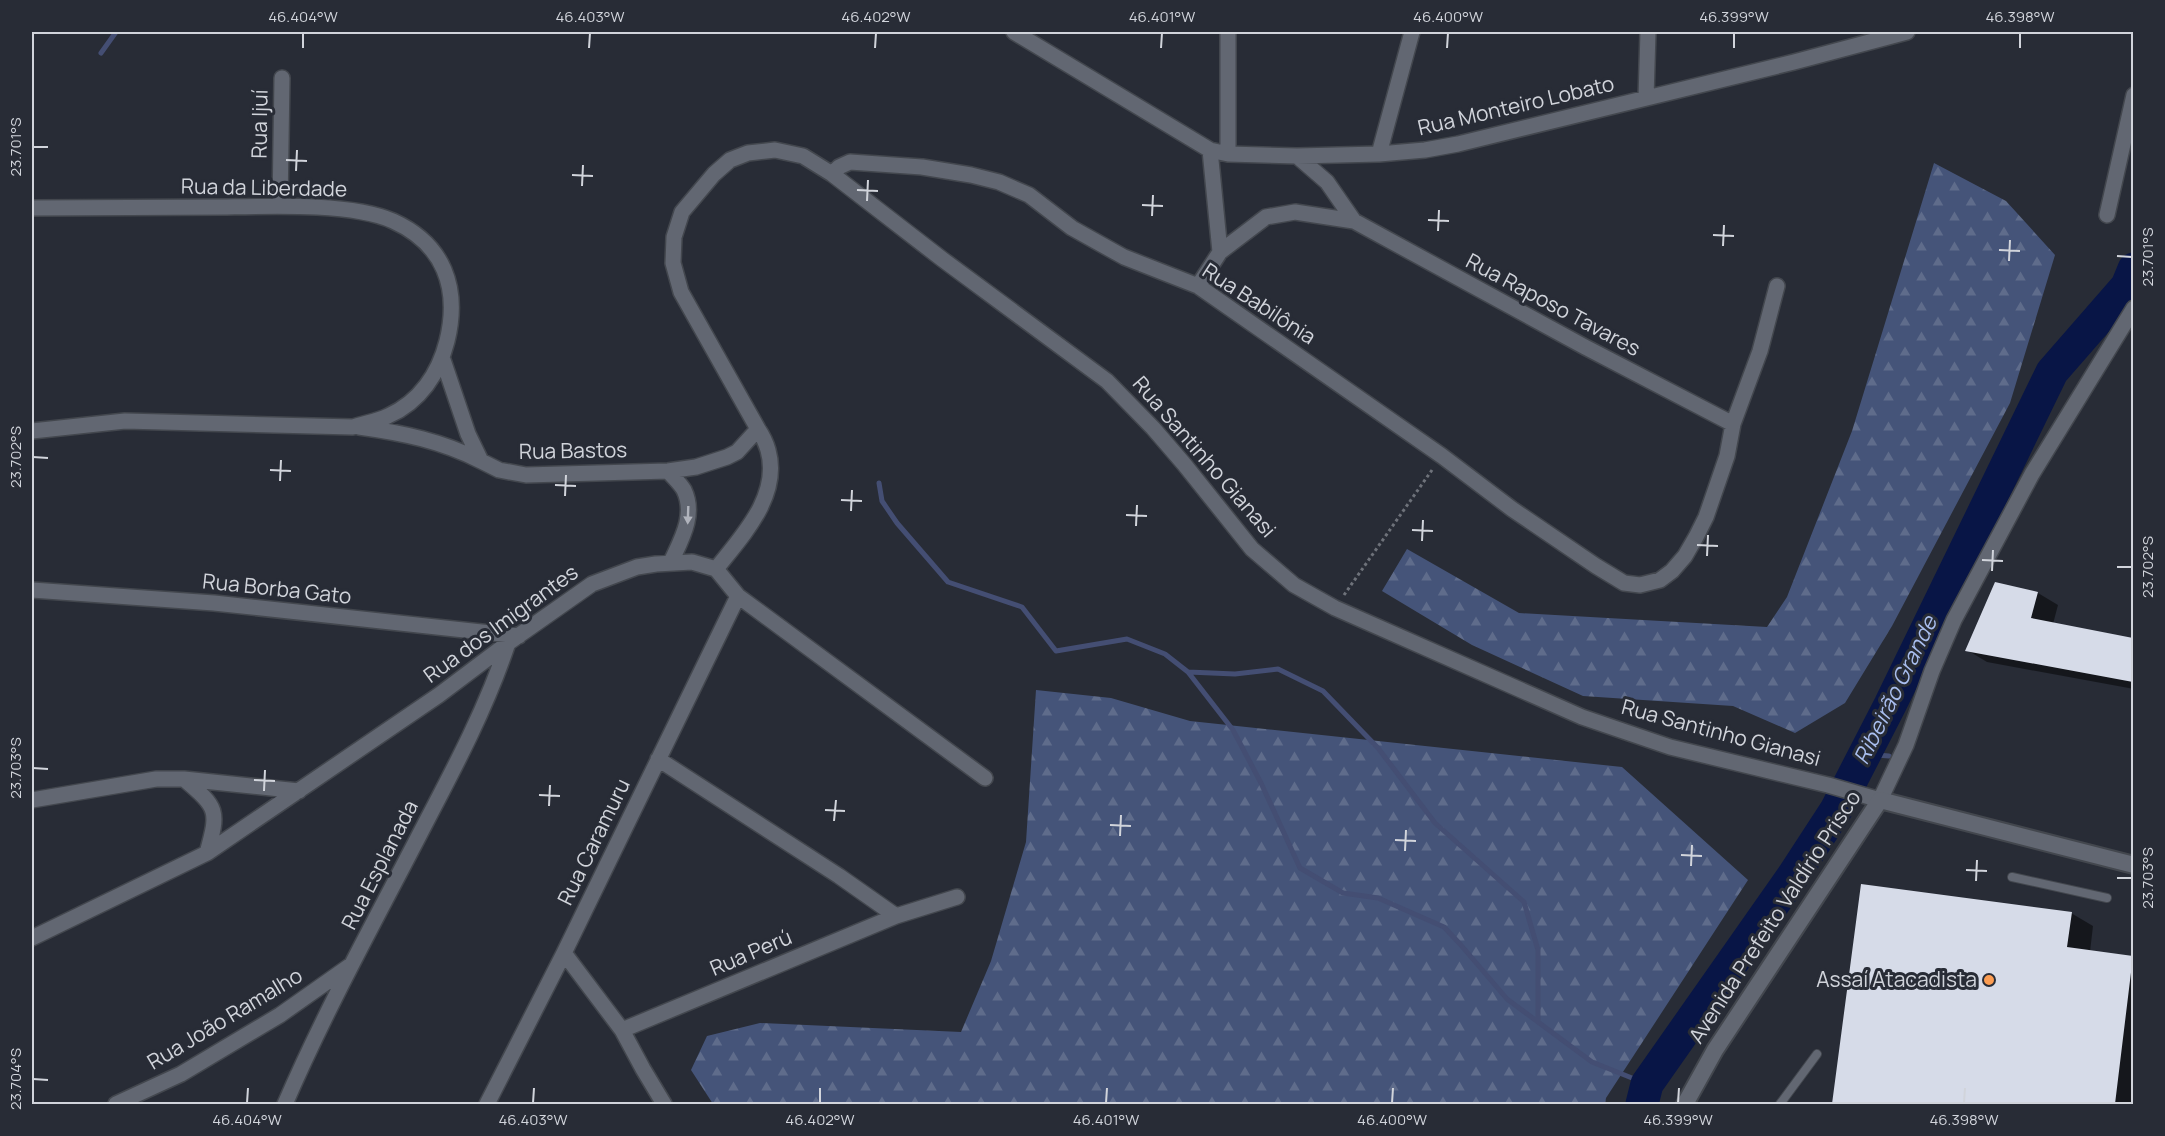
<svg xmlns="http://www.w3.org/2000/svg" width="2165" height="1136" font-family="Manrope,sans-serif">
<defs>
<pattern id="forest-firs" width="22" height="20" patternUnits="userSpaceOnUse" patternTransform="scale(1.5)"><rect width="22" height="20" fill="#455479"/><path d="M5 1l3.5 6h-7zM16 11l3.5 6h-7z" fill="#5f6c8b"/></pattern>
</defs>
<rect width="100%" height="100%" fill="#282c36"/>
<path fill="url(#forest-firs)" d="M1934 163 2006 201 2055 255 2010 403 1892 626 1845 703 1795 733 1733 706 1583 696 1472 645 1382 591 1407 549 1519 613 1767 627 1787 597 1852 431Z
M1036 690 1111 698 1190 721 1622 767 1748 880 1606 1098 1605 1104H713L691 1070 707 1036 760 1023 961 1032 991 961 1026 842Z"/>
<path fill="#0007" d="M1996 584 2038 593 2058 605 2053 624 2134 640V689L1987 662 1967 650Z
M1862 886 2071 913 2093 926 2090 952 2134 957V1104H1833Z"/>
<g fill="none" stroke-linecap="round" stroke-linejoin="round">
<path stroke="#444e73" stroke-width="5" d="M101 53 116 32
M879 483 882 501 897 523 948 582 1022 607 1056 651 1127 639 1165 654 1188 672 1235 674 1278 669 1323 691 1378 748 1435 823 1524 902 1538 950V1022L1592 1062 1647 1084
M1188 672 1233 730 1261 783 1300 868 1343 893 1378 898 1444 927 1460 944 1507 999 1538 1022
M1864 754 1889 756"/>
<path stroke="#081546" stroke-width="33" d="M1642 1104 1647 1084 1793 876 1836 810 1890 705 2052 372 2127 286 2134 269"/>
</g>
<path fill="#d6dbe8" d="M1995 582 2038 592 2031 618 2133 638V682L1965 651Z
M1861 884 2072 912 2067 947 2133 956 2115 1104H1832Z"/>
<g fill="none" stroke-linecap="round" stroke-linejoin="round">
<defs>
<path id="service" d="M2012 877 2107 898
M1780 1104 1817 1054"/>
<path id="minor" d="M1014 32 1210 150 1228 154 1297 156 1379 154 1425 150 1458 144 1794 62 1907 32
M1646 98 1648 32
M1210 150 1220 252
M1228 154V32
M1379 154 1412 32
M1297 156 1327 182 1354 221 1585 347 1733 424
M832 174 839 167 850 162 922 167 971 175 999 182 1029 195 1072 228 1124 257 1198 286 1442 456 1512 509 1596 566 1624 583 1640 585 1660 580 1672 571 1685 556 1696 537 1706 517 1727 456 1733 424 1760 351 1777 286
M280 206 282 78
M32 208C97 208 162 207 227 207 272 206 353 203 393 221 444 244 460 288 447 341 439 373 420 402 388 416 378 421 365 423 353 427L125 421 32 431
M2107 215 2134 95
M1198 286 1220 252 1266 217 1295 212 1354 221
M443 360 468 434 481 461 499 470 526 475 668 471 696 467 727 457 737 452 758 429
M359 427C403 433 442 441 481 461
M668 471C673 477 680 483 684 490 696 515 681 540 671 562
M716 569C742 536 781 496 768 450 766 443 762 435 758 429L681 292 673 263 674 237 682 212 714 174 730 160 748 153 775 150 803 156 832 174 942 259 1107 381 1153 428 1184 464 1252 549 1294 585 1335 608 1582 717 1670 747 1828 785 1880 800 1906 745 1932 671 1954 620 2032 474 2134 308
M32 590 214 603 519 636
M658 759 839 876 896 916
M184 779C218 808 219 810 207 853
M32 800 156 779H184L299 791
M32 938 207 853 439 695 508 643 592 584 637 567 656 564 692 562 716 569 738 596 985 778
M564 953 622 1030 643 1069 664 1104
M622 1030 896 916 957 897
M116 1104 181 1074 280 1015 351 965
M285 1104C326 1009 377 917 425 824 456 765 487 706 508 643
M487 1104 564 953 738 596"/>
<path id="tertiary" d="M1685 1104 1715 1050 1880 800 2134 865"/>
</defs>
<use href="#service" stroke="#43474e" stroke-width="10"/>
<use href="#minor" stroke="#43474e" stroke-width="18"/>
<use href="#tertiary" stroke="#43474e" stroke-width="20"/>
<path stroke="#6e727a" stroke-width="3" stroke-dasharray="3 3" stroke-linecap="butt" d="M1344 595 1432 470"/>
<use href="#service" stroke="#626772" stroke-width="8"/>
<use href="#minor" stroke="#626772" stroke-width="15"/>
<use href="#tertiary" stroke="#626772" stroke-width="16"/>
</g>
<defs><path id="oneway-solid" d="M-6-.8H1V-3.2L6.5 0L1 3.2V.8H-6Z" transform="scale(1.5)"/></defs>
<use fill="#b0b3bc" href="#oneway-solid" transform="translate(688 515) rotate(92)"/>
<path fill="none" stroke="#d1d4db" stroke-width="2" d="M303 48V33M589 48 590 33M875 48 876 33M1161 48 1162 33M1447 48 1448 33M1734 48V33M2020 48V33M33 147H48M286 160 307 161M296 171 297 150M572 175 593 176M582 186 583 165M857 190 878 191M867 201 868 180M1142 205 1163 206M1152 216 1153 195M1428 220 1449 221M1438 231 1439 210M1713 235 1734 236M1723 246 1724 225M1999 250 2020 251M2117 256 2132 257M2009 261 2010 240M33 457 48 458M270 470 291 471M280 481 281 460M555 485 576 486M565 496 566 475M841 500 862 501M851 511 852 490M1126 515 1147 516M1136 526 1137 505M1412 530 1433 531M1422 541 1423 520M1697 545 1718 546M1707 556 1708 535M1982 560 2003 561M2117 567H2132M1992 571 1993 550M33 768 48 769M254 780 275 781M264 791 265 770M539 795 560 796M549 806 550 785M825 810 845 811M834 821 836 800M1110 825 1131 826M1120 836 1121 815M1395 840 1416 841M1405 851 1406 830M1681 855 1702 856M1691 866 1692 845M1966 870 1987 871M2117 878H2132M1976 881 1977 860M33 1079 48 1080M247 1103 248 1088M533 1103 534 1088M820 1103V1088M1106 1103 1107 1088M1392 1103 1393 1088M1678 1103 1679 1088M1964 1103 1965 1088"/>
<circle fill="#fc9d53" stroke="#282c36" stroke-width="2" cx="1989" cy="980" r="6"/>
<g text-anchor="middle" stroke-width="6" stroke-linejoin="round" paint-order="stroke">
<g font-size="21" fill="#d1d4db" stroke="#282c36">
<text transform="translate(1516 106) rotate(-13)" y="7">Rua Monteiro Lobato</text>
<text transform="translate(260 124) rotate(-89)" y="7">Rua Ijuí</text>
<text transform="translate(264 188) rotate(1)" y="7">Rua da Liberdade</text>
<text transform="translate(1259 304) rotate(33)" y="7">Rua Babilônia</text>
<text transform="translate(1553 305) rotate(28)" y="7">Rua Raposo Tavares</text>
<text transform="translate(573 451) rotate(-1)" y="7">Rua Bastos</text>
<text transform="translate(1204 457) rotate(49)" y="7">Rua Santinho Gianasi</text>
<text transform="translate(277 589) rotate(6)" y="7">Rua Borba Gato</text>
<text transform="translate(501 624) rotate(-36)" y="7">Rua dos Imigrantes</text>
<text transform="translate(1721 733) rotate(15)" y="7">Rua Santinho Gianasi</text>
<text transform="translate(594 842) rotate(-64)" y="7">Rua Caramuru</text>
<text transform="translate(380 865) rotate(-63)" y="7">Rua Esplanada</text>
<text transform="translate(1775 917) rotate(-57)" y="7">Avenida Prefeito Valdírio Prisco</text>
<text transform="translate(751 953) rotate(-23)" y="7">Rua Perú</text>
<text transform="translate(225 1019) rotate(-31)" y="7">Rua João Ramalho</text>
</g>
<g font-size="21" fill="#d1d4db" stroke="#282c36" text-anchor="end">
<text x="1977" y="987">Assaí Atacadista</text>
</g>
<g font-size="22" font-style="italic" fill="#a9beef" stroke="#282c36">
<text transform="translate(1895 690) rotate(-64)" y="8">Ribeirão Grande</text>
</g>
</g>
<rect width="2165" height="1136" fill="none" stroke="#282c36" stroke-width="66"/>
<rect x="33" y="33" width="2099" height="1070" fill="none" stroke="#d1d4db" stroke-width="2"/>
<g font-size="15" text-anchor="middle" fill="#d1d4db">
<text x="303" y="22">46.404°W</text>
<text x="590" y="22">46.403°W</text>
<text x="876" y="22">46.402°W</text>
<text x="1162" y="22">46.401°W</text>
<text x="1448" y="22">46.400°W</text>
<text x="1734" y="22">46.399°W</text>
<text x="2020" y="22">46.398°W</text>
<text transform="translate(16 147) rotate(-90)" y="5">23.701°S</text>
<text transform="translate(2148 257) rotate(-90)" y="5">23.701°S</text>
<text transform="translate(16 457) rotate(-90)" y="5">23.702°S</text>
<text transform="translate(2148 567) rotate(-90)" y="5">23.702°S</text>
<text transform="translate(16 768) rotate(-90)" y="5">23.703°S</text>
<text transform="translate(2148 878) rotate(-90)" y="5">23.703°S</text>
<text transform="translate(16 1079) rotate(-90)" y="5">23.704°S</text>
<text x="247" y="1125">46.404°W</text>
<text x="533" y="1125">46.403°W</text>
<text x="820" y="1125">46.402°W</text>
<text x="1106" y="1125">46.401°W</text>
<text x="1392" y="1125">46.400°W</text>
<text x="1678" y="1125">46.399°W</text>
<text x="1964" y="1125">46.398°W</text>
</g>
</svg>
